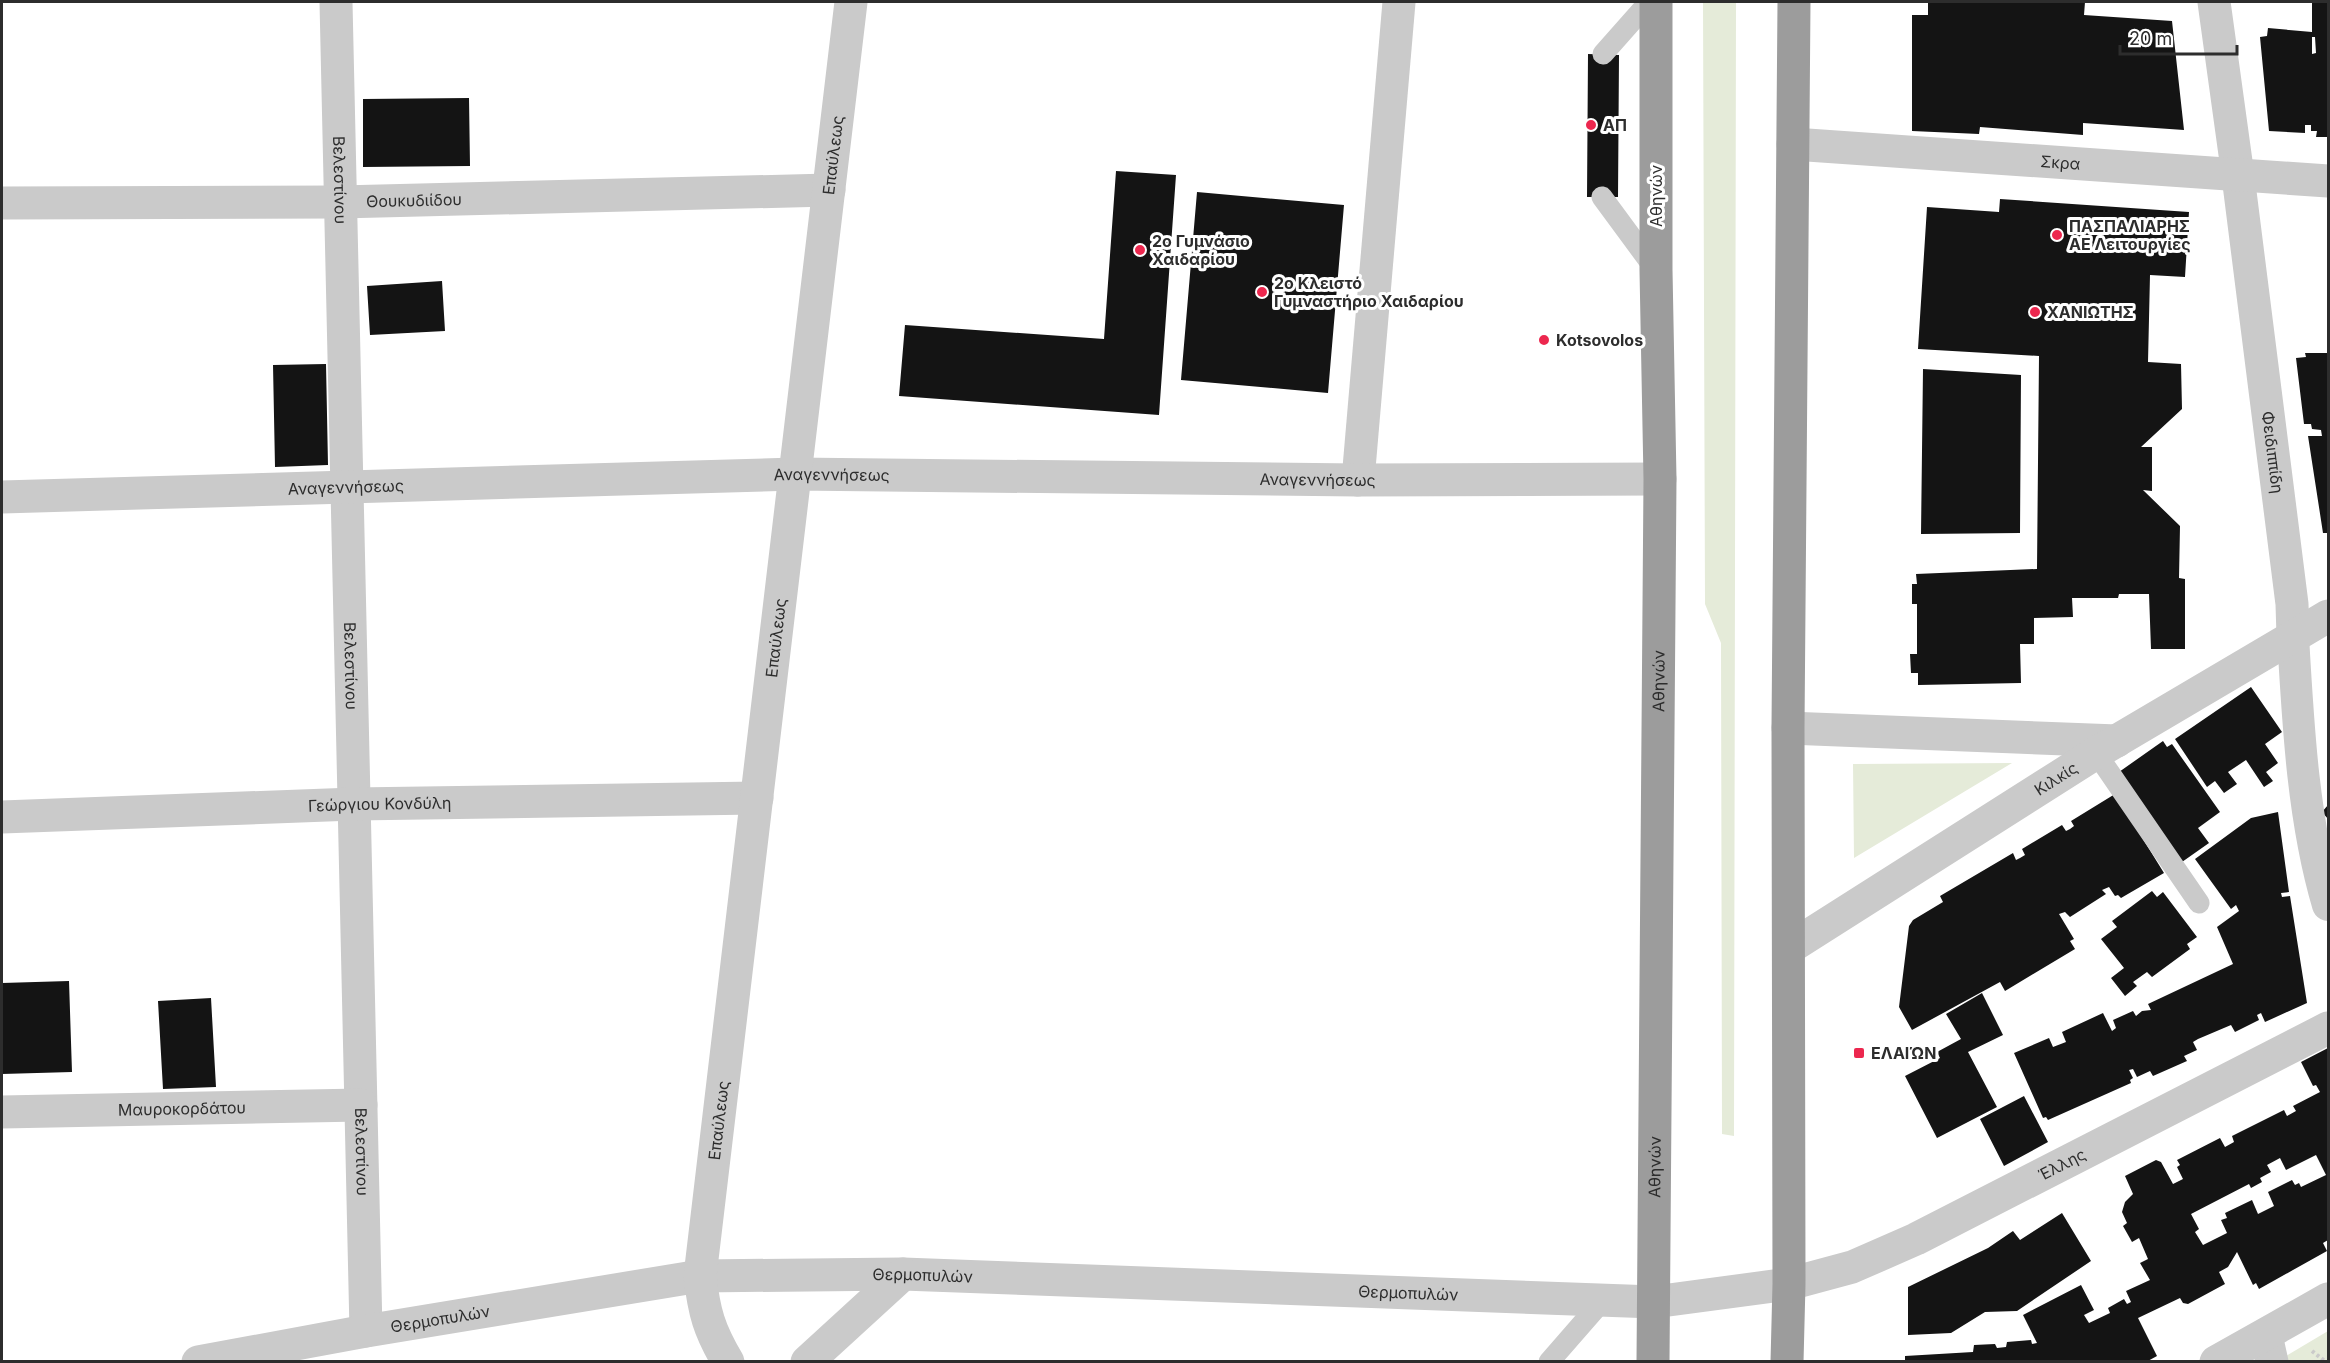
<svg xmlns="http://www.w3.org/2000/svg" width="2330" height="1363" font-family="Inter,sans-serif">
<rect width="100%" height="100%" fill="#fff"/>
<path fill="#e5ebd9" d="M1703 2H1736L1734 1136 1722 1134 1721 643 1705 604Z
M2012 763 1854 858 1853 764Z
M2328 1331V1361H2288L2286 1356Z"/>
<path fill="#141414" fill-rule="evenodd" d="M1928 2H2085L2084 15 2172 21 2184 130 2083 123V135L1980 127 1979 134 1912 131V15H1928Z
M2312 2H2328V137H2316L2317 131H2311V125H2305V133L2269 131 2260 37 2267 36 2268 28 2312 32ZM2312 37H2315L2316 53 2312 54Z
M1588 54 1619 55 1618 197H1587Z
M469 98 470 166 363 167V99Z
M1116 171 1176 175 1159 415 899 396 905 325 1104 339Z
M1197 192 1344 205 1328 393 1181 380Z
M2000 199 2189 212 2185 277 2150 275 2148 362 2181 364 2182 409 2141 447H2152V491L2143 490 2180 526 2179 578 2185 579V649H2151L2149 594H2119L2118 598H2072L2073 617 2034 618V644H2020L2021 683 1918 685V673H1911L1910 654H1917V604H1912V584H1917L1916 574 2037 569 2039 356 1918 349 1927 207 1999 212Z
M442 281 445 331 370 335 367 286Z
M2305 353H2328V533H2323L2308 436H2322L2321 430 2312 429 2311 424H2304L2296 358 2306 357Z
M326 364 328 465 275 467 273 365Z
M1923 369 2021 375 2020 533 1921 534Z
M2251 687 2282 732 2265 744 2278 763 2266 772 2273 781 2264 787 2246 760 2228 772 2237 784 2224 793 2215 781 2207 787 2175 739Z
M2163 741 2167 747 2172 744 2220 812 2198 828 2209 843 2182 862 2119 772Z
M2115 794 2164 873 2121 898 2118 895 2115 896 2109 887 2102 890 2106 894 2070 917 2065 912 2059 914 2074 939 2070 941 2075 949 2005 991 2000 982 1912 1030 1899 1007 1909 926 1913 920 1943 902 1940 896 2013 853 2016 860 2020 858 2025 855 2022 849 2062 825 2066 831 2070 829 2074 826 2071 821Z
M2328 805V819L2322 812Z
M2278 812 2289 892 2281 893 2282 897 2290 896 2307 1003 2265 1022 2261 1013 2257 1015 2259 1020 2235 1032 2231 1025 2198 1039 2193 1042 2197 1050 2184 1056 2187 1061 2153 1076 2150 1071 2137 1077 2133 1069 2129 1070 2133 1078 2130 1080 2131 1083 2048 1120 2046 1117 2043 1118 2014 1053 2049 1038 2053 1047 2066 1042 2062 1032 2103 1013 2112 1031 2116 1028 2113 1020 2133 1011 2136 1016 2142 1011 2151 1010 2148 1004 2233 964 2217 927 2239 911 2236 905 2231 909 2195 859 2251 818Z
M2152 891 2157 897 2163 892 2197 937 2187 944 2190 949 2152 977 2147 972 2133 982 2137 986 2125 996 2111 978 2124 968 2101 939 2117 927 2112 921Z
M69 981 72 1072 2 1074V983Z
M1982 993 2003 1035 1968 1052 1997 1107 1937 1138 1905 1076 1940 1058 1937 1052 1961 1039 1946 1014Z
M211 998 216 1087 163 1089 158 1001Z
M2328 1048V1240L2323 1243 2327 1251 2259 1289 2256 1283 2253 1285 2237 1252 2228 1267 2219 1272 2225 1284 2188 1304 2183 1303 2180 1298 2138 1318 2157 1356 2146 1362H1905V1356L1973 1352 1974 1345 1995 1344 1997 1348 2006 1347 2007 1342 2031 1340 2032 1344 2037 1343 2023 1315 2081 1285 2094 1310 2084 1315 2089 1323 2110 1313 2108 1308 2124 1299 2127 1304 2131 1302 2126 1291 2150 1280 2140 1263 2148 1259 2139 1238 2132 1242 2123 1226 2127 1223 2122 1212 2125 1202 2133 1194 2125 1176 2156 1160 2161 1162 2173 1184 2183 1179 2177 1167 2180 1165 2177 1160 2220 1138 2225 1147 2234 1142 2232 1136 2284 1110 2287 1116 2296 1111 2293 1106 2320 1092 2316 1085 2313 1086 2301 1062ZM2316 1155 2326 1175 2301 1187 2299 1183 2295 1185 2292 1180 2268 1192 2274 1206 2258 1214 2252 1200 2225 1213 2227 1218 2221 1220 2227 1233 2203 1245 2195 1232 2199 1229 2191 1214 2249 1184 2251 1188 2262 1182 2260 1178 2271 1172 2267 1165 2280 1158 2286 1170Z
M2024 1096 2048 1142 2004 1166 1980 1119Z
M2062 1213 2091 1261 2017 1311 1985 1312 1951 1333 1908 1335V1287L1988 1248 2013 1231 2020 1240Z"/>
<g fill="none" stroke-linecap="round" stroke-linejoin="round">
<path stroke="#cacaca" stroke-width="4" stroke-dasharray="3 3" stroke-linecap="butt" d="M2312 1351 2326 1362"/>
<path stroke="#cacaca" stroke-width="21" d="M1603 54 1649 2
M1602 197 1655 269
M2096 753 2199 903
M1549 1362 1603 1300"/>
<path stroke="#cacaca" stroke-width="32" d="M2293 636C2298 724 2303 821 2328 905"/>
<g stroke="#cacaca" stroke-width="33">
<path id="s1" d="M336 2 366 1331"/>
<path id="s2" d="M2214 2 2238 176 2292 604 2293 636"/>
<path id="s3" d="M1793 144 2328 181"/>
<path id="s4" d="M2 203 340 202 829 190"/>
<path d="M1358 480 1399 2"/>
<path id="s5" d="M2 497 795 474 1358 480 1660 479"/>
<path d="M1788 728 2117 741"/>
<path id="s6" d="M2 817 354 804 757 798"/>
<path id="s7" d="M1789 948 2096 753 2328 616"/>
<path id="s8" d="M2 1112 361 1105"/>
<path d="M2266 1335 2272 1362"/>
<path id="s9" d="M198 1362 366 1331 700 1276 903 1274 1654 1302 1789 1284 1852 1267 1916 1239 2328 1028"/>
<path id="s10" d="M728 1362C709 1330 704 1312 700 1276L851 2"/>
<path d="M807 1362 903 1274"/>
<path d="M2216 1362 2328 1299"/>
</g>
<g stroke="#9c9c9c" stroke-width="33">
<path id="s11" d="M1653 1362 1660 479 1656 270V2"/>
<path d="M1787 1362 1789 1284 1788 728 1794 2"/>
</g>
</g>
<g fill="#ec274e" stroke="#fff" stroke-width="2">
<circle cx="1591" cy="125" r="6"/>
<circle cx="2057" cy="235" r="6"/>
<circle cx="1140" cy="250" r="6"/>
<circle cx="1262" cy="292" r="6"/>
<circle cx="2035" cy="312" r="6"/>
<circle cx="1544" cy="340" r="6"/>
<rect x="1853" y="1047" width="12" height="12" rx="3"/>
</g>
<g text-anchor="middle" stroke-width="6" stroke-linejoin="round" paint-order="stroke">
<g font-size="16" font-weight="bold" fill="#2d2d2d" stroke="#fff" text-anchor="start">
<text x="1603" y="131">ΑΠ</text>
<text x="2069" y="232">ΠΑΣΠΑΛΙΑΡΗΣ<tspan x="2069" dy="18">ΑΕ Λειτουργίες</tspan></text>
<text x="1152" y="247">2ο Γυμνάσιο<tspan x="1152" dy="18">Χαιδαρίου</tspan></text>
<text x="1274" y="289">2ο Κλειστό<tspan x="1274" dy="18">Γυμναστήριο Χαιδαρίου</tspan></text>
<text x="2047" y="318">ΧΑΝΙΩΤΗΣ</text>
<text x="1556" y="346">Kotsovolos</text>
<text x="1871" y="1059">ΕΛΑΙΏΝ</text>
</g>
<g font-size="16" fill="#2d2d2d" stroke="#fff">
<text dy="6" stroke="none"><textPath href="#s10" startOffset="1220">Επαύλεως</textPath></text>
<text dy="6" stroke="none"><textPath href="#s3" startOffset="268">Σκρα</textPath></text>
<text dy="6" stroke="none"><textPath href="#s1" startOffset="178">Βελεστίνου</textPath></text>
<text transform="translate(1656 196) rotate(-90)" y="6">Αθηνών</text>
<text dy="6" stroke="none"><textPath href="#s4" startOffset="412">Θουκυδιίδου</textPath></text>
<text dy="6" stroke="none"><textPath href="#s2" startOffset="454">Φειδιππίδη</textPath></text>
<text dy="6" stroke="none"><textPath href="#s5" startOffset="830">Αναγεννήσεως</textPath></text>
<text dy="6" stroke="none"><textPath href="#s5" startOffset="1316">Αναγεννήσεως</textPath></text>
<text dy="6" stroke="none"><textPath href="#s5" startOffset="344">Αναγεννήσεως</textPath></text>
<text dy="6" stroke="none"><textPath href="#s10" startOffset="734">Επαύλεως</textPath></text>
<text dy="6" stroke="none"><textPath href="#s1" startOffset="664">Βελεστίνου</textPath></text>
<text dy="6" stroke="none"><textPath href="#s11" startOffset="681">Αθηνών</textPath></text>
<text dy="6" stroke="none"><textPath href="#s7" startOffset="316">Κιλκίς</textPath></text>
<text dy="6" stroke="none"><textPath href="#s6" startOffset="378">Γεώργιου Κονδύλη</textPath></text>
<text dy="6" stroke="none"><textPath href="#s8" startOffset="180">Μαυροκορδάτου</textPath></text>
<text dy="6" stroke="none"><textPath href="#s10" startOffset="248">Επαύλεως</textPath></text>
<text dy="6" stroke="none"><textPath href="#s1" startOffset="1150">Βελεστίνου</textPath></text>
<text dy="6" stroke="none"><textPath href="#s9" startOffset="1899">Έλλης</textPath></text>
<text dy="6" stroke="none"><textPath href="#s11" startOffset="195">Αθηνών</textPath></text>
<text dy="6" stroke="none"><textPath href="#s9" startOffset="732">Θερμοπυλών</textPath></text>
<text dy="6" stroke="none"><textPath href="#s9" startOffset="1218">Θερμοπυλών</textPath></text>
<text dy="6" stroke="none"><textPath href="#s9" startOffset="246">Θερμοπυλών</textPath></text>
</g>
</g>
<rect width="2330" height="1363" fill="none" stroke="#2d2d2d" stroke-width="6"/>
<path d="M2120 45v9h117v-9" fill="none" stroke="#2d2d2d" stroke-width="3"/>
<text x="2129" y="45" font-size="18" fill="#2d2d2d" stroke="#ffffff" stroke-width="4.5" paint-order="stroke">20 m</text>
</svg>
